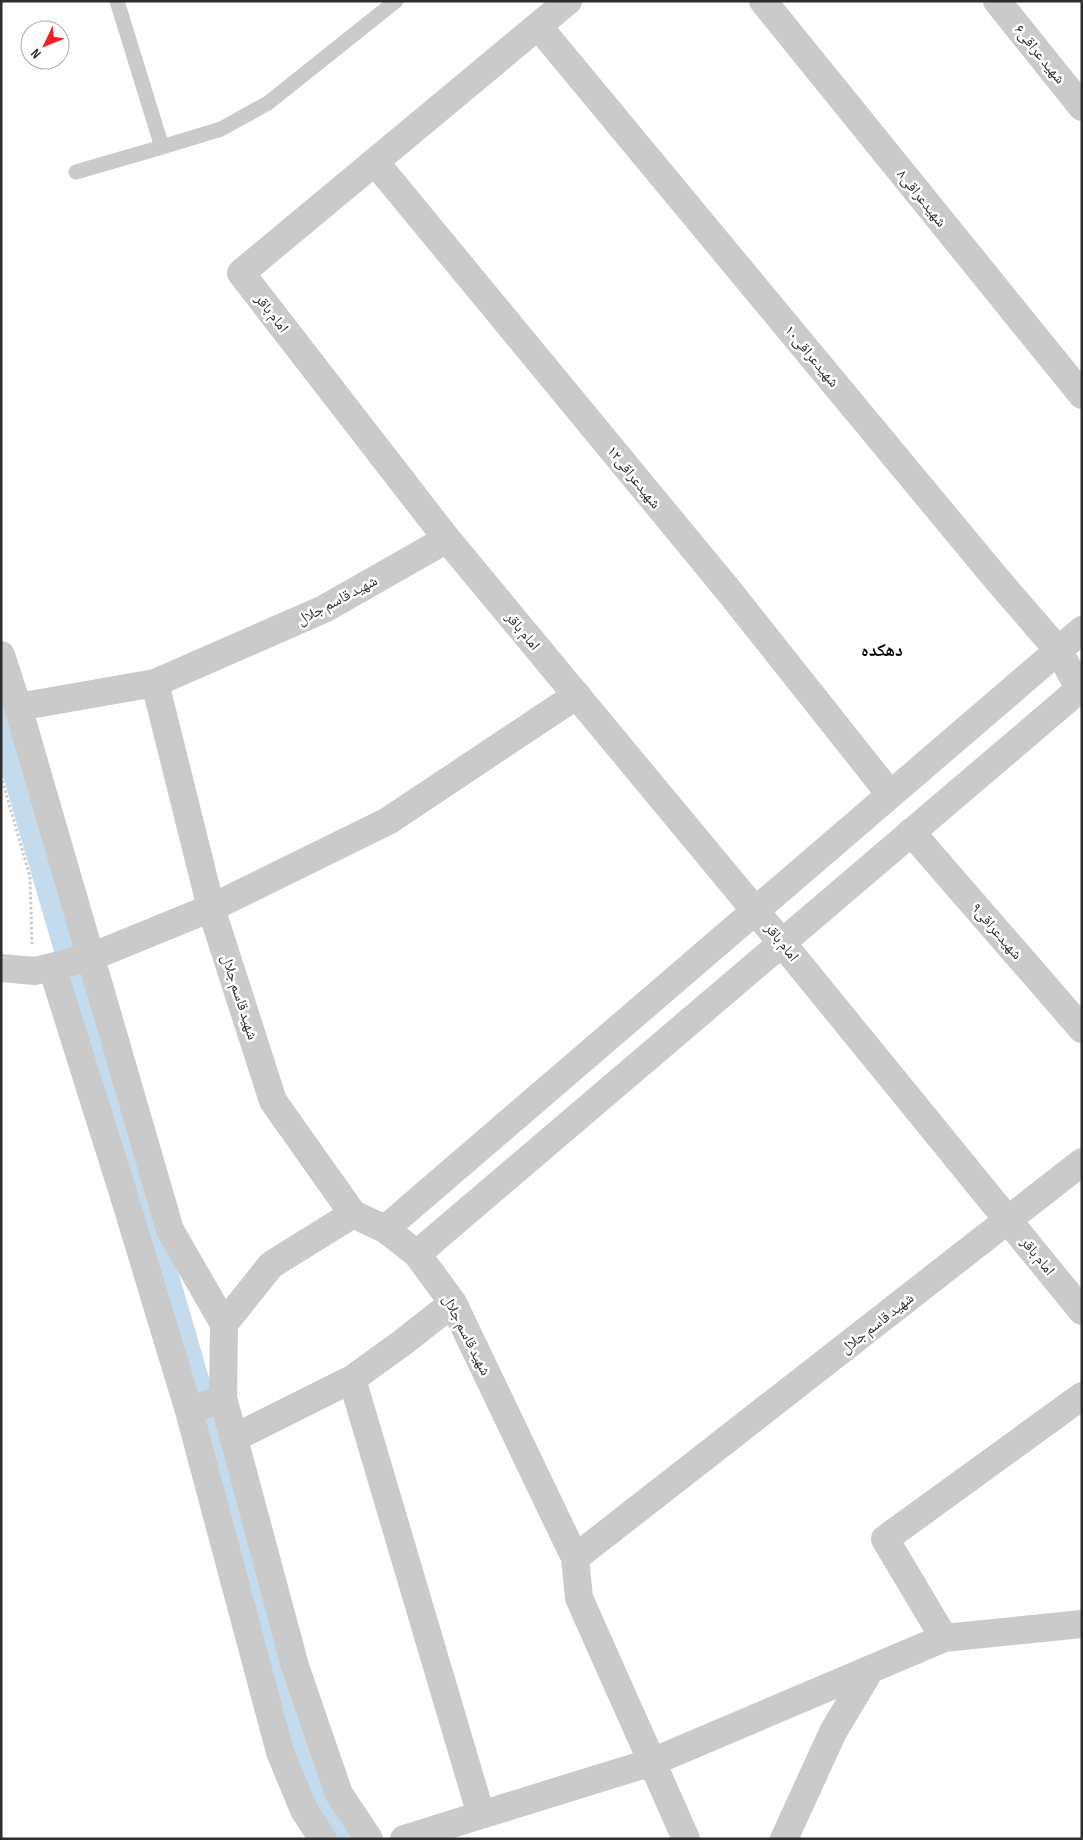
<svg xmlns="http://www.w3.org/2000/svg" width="1083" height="1840" font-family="'Sofia Sans Condensed','Noto Naskh Arabic',sans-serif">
<rect width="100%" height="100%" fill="#fff"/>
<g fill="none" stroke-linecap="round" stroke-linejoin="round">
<path stroke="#c4dbee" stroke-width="30" d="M1 716 302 1751 329 1815 346 1839"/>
<path stroke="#cacaca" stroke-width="3" stroke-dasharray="2.5 2.5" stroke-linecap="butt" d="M1 776 30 877 32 944"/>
<path stroke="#cacaca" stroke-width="15" d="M117 1 162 147 221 129 268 103 396 1
M76 172 162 147"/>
<path stroke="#cacaca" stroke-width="28" d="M568 1 241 273 447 539 782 943 1082 1311
M763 1 1082 395
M997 1 1082 107
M538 26 995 577 1058 650 1082 693
M375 162 728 590 890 794
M447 539 324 609 155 683 211 908 273 1101 353 1214 385 1229 417 1254 453 1303 575 1558 1082 1162
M1 655 18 707
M155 683 18 707 170 1230 224 1324
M911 832 1082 1029
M52 967 124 1196 189 1411 223 1398
M1 968 35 971 91 957 211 908 388 821 577 695
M353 1214 271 1265 224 1324 223 1398 295 1666 339 1794 369 1839
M385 1229 1082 630
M417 1254 1082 687
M453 1303 402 1343 352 1379 481 1815 652 1762 686 1839
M189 1411 280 1752 304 1810 323 1839
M234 1438 352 1379
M575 1558 579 1598 652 1762 944 1638 1082 1624
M944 1638 885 1539 1082 1396
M404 1839 481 1815
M784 1839 833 1732 870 1670"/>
</g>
<g text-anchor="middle" stroke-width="5" stroke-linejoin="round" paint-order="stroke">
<g font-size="15" fill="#2d2d2d" stroke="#fff">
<text transform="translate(1040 54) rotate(51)" y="5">شهید عراقی۶</text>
<text transform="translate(922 198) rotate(51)" y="5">شهیدعراقی۸</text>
<text transform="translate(272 313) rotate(52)" y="5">امام باقر</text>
<text transform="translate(812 356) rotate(50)" y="5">شهیدعراقی۱۰</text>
<text transform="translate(634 477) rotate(51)" y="5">شهیدعراقی۱۲</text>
<text transform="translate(337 600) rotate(-28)" y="5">شهید قاسم جلال</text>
<text transform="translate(523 631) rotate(50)" y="5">امام باقر</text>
<text transform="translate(997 931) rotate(49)" y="5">شهیدعراقی۹</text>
<text transform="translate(782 942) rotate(51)" y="5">امام باقر</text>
<text transform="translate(240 997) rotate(72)" y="5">شهید قاسم جلال</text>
<text transform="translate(1038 1256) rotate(51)" y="5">امام باقر</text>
<text transform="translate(877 1323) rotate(-38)" y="5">شهید قاسم جلال</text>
<text transform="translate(467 1335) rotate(63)" y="5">شهید قاسم جلال</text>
</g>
<g font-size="18" font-weight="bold" fill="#000" stroke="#fff">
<text x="882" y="656">دهکده</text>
</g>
</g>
<rect width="1083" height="1840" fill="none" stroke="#2d2d2d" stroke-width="5"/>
<g transform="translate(45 45) rotate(227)"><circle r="24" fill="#ffffff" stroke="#ababab"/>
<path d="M0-4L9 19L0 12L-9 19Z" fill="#f42023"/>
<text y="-8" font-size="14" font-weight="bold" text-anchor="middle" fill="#2d2d2d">N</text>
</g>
</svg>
